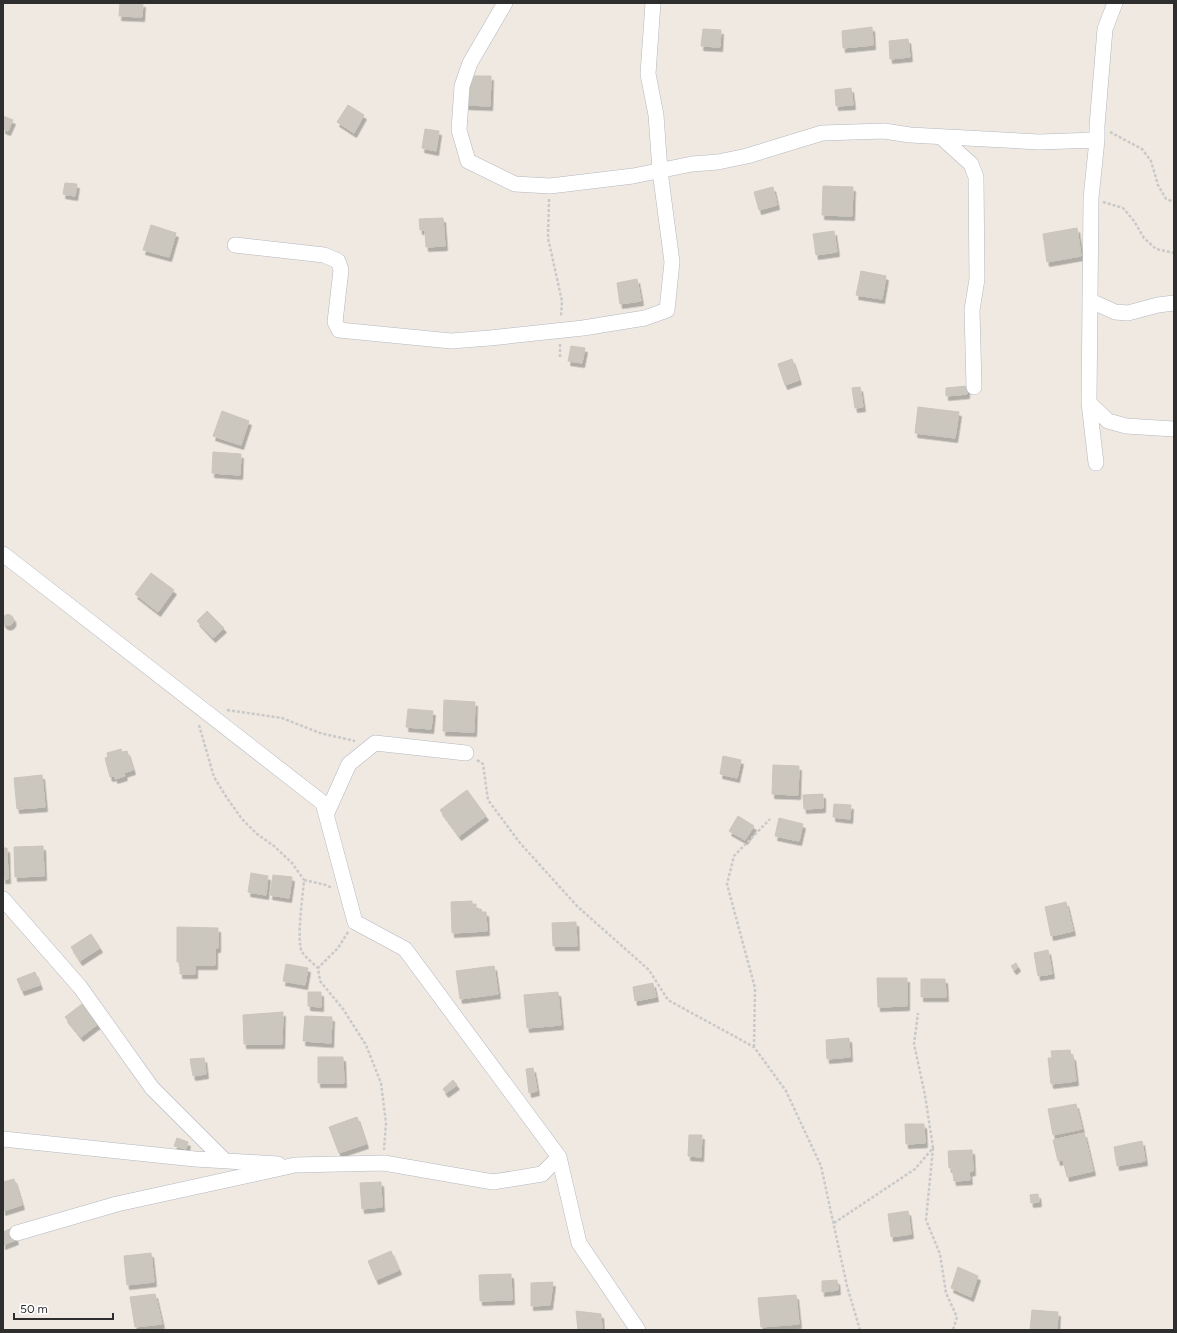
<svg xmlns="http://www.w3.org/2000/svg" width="1177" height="1333" font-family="Figtree,sans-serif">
<defs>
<filter id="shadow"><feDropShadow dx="2.5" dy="4.5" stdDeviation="0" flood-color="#0004"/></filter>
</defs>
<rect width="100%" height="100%" fill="#efe9e1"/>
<path fill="#cbc7bf" stroke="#cbc5ba" filter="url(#shadow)" d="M120 3H143L142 17 119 16Z
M872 27 873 45 843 48 842 31Z
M703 29 721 30 720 47 701 46Z
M908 39 910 57 890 59 889 41Z
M467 76H491L490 106 466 105Z
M851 88 853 105 836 106 835 90Z
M348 105 364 115 354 133 337 122Z
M3 116 13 120 8 131 3 129Z
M425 129 439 131 436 151 422 148Z
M65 183 77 184 75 196 63 194Z
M823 186 853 187 852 216 822 215Z
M773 187 777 205 759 210 754 192Z
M443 218 445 246 426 247 425 230H420L419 219Z
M151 225 176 233 169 257 143 250Z
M1077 228 1081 256 1047 262 1043 234Z
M834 231 837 252 816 255 813 234Z
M861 271 886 276 882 299 856 295Z
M637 279 641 301 620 304 617 283Z
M571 346 585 348 582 363 568 361Z
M792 359 799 380 785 385 778 364Z
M967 386V394L946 396V388Z
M860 387 863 407 855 408 852 388Z
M918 407 959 412 955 438 915 433Z
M222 411 249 421 241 445 213 436Z
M213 452 241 454 240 475 212 473Z
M151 573 174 590 158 612 135 594Z
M207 611 224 628 213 638 197 621Z
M2.5 620a5.5 5.5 0 1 1 11 0a5.5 5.5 0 1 1-11 0Z
M444 700 475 702 474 732 443 731Z
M408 709 433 711 431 729 406 727Z
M121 749 122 752 127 751 133 770 124 773 125 776 115 779V776L110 777 105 758 108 757 107 753Z
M723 756 741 760 737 778 720 774Z
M773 765 799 766 798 795 772 794Z
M42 775 45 807 17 809 14 778Z
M467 790 486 816 459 836 440 810Z
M823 794V808L804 809 803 795Z
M834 804 851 805 850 819 833 817Z
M738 816 754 826 745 840 729 831Z
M779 818 803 824 799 841 775 836Z
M43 846 44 876 15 877 14 847Z
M3 848H7L8 879H3Z
M251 873 268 876 266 895 248 892Z
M273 875 292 877 289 898 270 895Z
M472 901V904H476V910L481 909 482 912H486L487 931 452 933 451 902Z
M1066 902 1073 931 1051 936 1045 907Z
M576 922 577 946H553L552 923Z
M177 927 218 928V948H215V965H195V974H180V962H177Z
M91 934 100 948 80 961 71 947Z
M1048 950 1052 974 1038 976 1034 953Z
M1016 963 1018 967 1014 970 1011 966Z
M286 964 308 968 305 985 283 981Z
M494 966 498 994 460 999 456 971Z
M35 972 40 985 22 991 17 979Z
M877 978H907V1006L878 1007Z
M921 979H945L946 997H921Z
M653 983 656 997 635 1001 633 987Z
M308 992H321V1007L308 1006Z
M558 992 561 1025 527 1028 524 995Z
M82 1004 98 1024 81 1037 65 1017Z
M283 1012 282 1044H244L243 1015Z
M305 1016 332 1017 331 1043 303 1041Z
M849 1038 850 1057 827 1059 826 1040Z
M1070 1050 1071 1056H1073L1076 1081 1051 1084 1048 1058H1052L1051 1051Z
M318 1057H343L344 1083H318Z
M204 1058 206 1074 193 1076 190 1059Z
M533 1068 537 1091 529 1093 526 1069Z
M453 1080 457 1085 446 1093 443 1089Z
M1076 1104 1082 1129 1053 1135 1048 1109Z
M357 1117 366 1144 339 1153 329 1127Z
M905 1124H924L925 1143 906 1144Z
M1084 1133 1093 1171 1067 1177 1063 1160 1058 1161 1053 1140Z
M689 1135H702L701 1157 688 1156Z
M177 1138 188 1142 186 1149 174 1146Z
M1142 1141 1145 1161 1117 1166 1114 1147Z
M972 1150 973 1171 969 1172 970 1180 954 1181 952 1167 949 1168 948 1151Z
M14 1179 22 1205 3 1211V1182Z
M381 1182 382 1207 362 1209 360 1183Z
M1038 1194 1039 1202 1031 1203 1030 1195Z
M908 1211 911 1234 891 1237 888 1214Z
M12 1228 16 1240 3 1245V1232Z
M391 1251 399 1270 376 1280 368 1261Z
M151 1253 154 1282 127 1285 124 1256Z
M958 1267 978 1276 971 1297 951 1288Z
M511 1274 512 1300 480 1301 479 1275Z
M837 1280 838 1290 822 1292V1281Z
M553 1282 550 1305 531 1306V1283Z
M155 1294 162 1324 135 1327 130 1297Z
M796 1295 799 1324 761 1327 758 1298Z
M1032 1310 1058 1312 1057 1330H1030Z
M576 1311 601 1314 602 1330H578Z"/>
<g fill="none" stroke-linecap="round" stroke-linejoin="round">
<defs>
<path id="minor" d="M505 3 470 63 462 86 459 130 468 161 515 184 550 186 633 176 692 164 718 162 747 156 822 133 884 131 910 135 1039 142 1097 140
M941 137 971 164 976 177 977 279 972 310 974 387
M235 245 324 255 338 261 341 270 335 322 339 330 451 341 490 338 583 328 645 318 667 310 672 262 660 171 656 115 648 74 653 3
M1091 301 1115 312 1128 313 1158 305 1174 303
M1089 403 1108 421 1126 426 1174 429
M1096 463 1089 403 1091 198 1097 140V126L1105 29 1115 3
M3 554 323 803 355 922 405 949 559 1157 579 1243 638 1330
M326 815 349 764 375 743 466 753
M3 899 80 987 152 1088 224 1160
M3 1139 195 1159 278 1164
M17 1233 117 1204 295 1165 384 1163 493 1182 542 1174 559 1157"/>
</defs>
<use href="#minor" stroke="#b4b7c1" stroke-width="16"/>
<path stroke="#c9c9c9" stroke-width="2.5" stroke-dasharray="3 2" stroke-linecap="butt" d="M1110 132 1142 149 1151 161 1158 185 1166 199 1174 202
M549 199 548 238 562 301 561 316
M1103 202 1123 208 1134 221 1144 238 1156 249 1174 253
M560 357V343
M227 710 282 718 320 733 355 741
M199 725 214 777 227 798 242 819 257 834 274 846 292 863 304 880C303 894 296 941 302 952 305 957 314 964 318 968
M477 760 483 764 488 800 520 843 578 907 649 970 668 1000 754 1047 786 1091 821 1166 847 1286 860 1330
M304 880 326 885 332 888
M348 932 338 948 318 968 320 981 343 1009 366 1045 381 1083 386 1123 384 1150
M754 1047 755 988 727 884 734 856 770 819
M933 1148 926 1220 940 1254 946 1293 957 1317 953 1330
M834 1223 915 1169 933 1148 925 1095 914 1044 918 1013"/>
<use href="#minor" stroke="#fff" stroke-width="15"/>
</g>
<rect width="1177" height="1333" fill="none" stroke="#2e2e2e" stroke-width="8"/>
<path d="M14 1313v6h99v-6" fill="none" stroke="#2e2e2e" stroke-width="2"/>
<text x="20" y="1313" font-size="12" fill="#2e2e2e" stroke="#ffffff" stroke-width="3" paint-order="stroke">50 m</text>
</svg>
